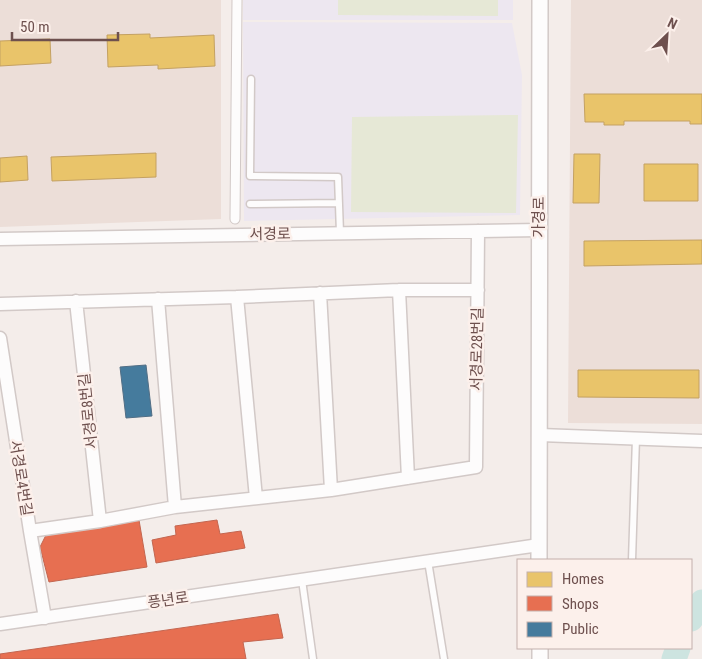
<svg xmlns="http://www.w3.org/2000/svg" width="702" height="659" font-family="'Roboto Condensed','Noto Sans KR',sans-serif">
<rect width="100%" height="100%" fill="#f4edea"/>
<path fill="#ecded8" d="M0 0H221V219L0 227Z
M571 0H702V424L568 423Z"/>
<path fill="#ede7f0" d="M243 0H513V20H243Z
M243 22 512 23 522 75 520 215 244 221Z"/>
<path fill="#e6e8d6" d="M338 0H498V16L338 15Z
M518 115 516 213 351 212 352 117Z"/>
<path fill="#e9c46a" stroke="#c4a162" d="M150 34V38L214 35 215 66 158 69V65L108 67 107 35Z
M50 39 51 63 0 66V41Z
M584 94H702V124H690V121H624V125H604V122H585Z
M156 153V177L52 181 51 157Z
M574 154H600L599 203H573Z
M27 156 28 180 0 182V158Z
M644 164H698V201H644Z
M702 240V264L584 266V241Z
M578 370H699V398L578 397Z"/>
<path fill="#e76f51" stroke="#c36650" d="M139 520 147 567 49 582 40 547 46 535Z
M217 520 220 534 241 531 245 548 156 563 152 540 176 535 175 526Z
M278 614 283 638 243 642 246 659H0V654Z"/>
<path fill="#457b9d" stroke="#516e85" d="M146 365 152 416 126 418 120 367Z"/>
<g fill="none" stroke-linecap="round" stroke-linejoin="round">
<path stroke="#cde4e0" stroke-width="25" d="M691 619 702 602
M674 659 678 648"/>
<defs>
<path id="service" d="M251 79 250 176 338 177 340 233
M250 204 339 203
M632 560 636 438
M428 561 444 659
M302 580 313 659"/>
<path id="pedestrian" d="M235 219 237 0"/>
<path id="minor" d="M0 239 539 230
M399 290 408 478
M320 293 331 490
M237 297 256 498
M158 299 175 507
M76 301 100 521
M0 304 237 297 399 290H478
M0 338 30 531 45 618
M540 435 702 441
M30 531 100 521 175 507 331 490 476 467 478 231
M0 624 539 545"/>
<path id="tertiary" d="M539 560 540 0
M540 648V659"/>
</defs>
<use href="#service" stroke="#d2c9c7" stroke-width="9"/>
<use href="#pedestrian" stroke="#d2c9c7" stroke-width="11"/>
<use href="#minor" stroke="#d2c9c7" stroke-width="15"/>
<use href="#tertiary" stroke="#d2c9c7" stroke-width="18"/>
<use href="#service" stroke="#fdfcfc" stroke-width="6"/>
<use href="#pedestrian" stroke="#fdfcfc" stroke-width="9"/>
<use href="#minor" stroke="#fdfcfc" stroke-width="12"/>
<use href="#tertiary" stroke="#fdfcfc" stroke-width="15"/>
</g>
<g text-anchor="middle" stroke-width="5" stroke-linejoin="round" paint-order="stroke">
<g font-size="15" fill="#6e504e" stroke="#fcf0eb">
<text transform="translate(539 217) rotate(-90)" y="5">가경로</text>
<text transform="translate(270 234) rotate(-1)" y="5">서경로</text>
<text transform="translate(477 349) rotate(-89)" y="5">서경로28번길</text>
<text transform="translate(88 411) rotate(-96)" y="5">서경로8번길</text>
<text transform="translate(21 478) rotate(81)" y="5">서경로4번길</text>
<text transform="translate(168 600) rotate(-8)" y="5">풍년로</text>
</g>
</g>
<rect x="517" y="559" width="175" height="90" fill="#fcf0eb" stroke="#c3b0ac"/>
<rect x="527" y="572" width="25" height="15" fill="#e9c46a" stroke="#c3b0ac"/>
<text x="562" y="584" font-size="15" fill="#6e504e">Homes</text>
<rect x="527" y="596" width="25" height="15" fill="#e76f51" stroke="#c3b0ac"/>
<text x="562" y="609" font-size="15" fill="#6e504e">Shops</text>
<rect x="527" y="622" width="25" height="15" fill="#457b9d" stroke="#c3b0ac"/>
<text x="562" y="634" font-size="15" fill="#6e504e">Public</text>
<g transform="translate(667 35) rotate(25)" stroke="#fcf0eb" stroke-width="4" paint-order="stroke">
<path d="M0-4L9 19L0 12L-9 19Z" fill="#6e504e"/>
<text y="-8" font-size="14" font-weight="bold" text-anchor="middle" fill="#6e504e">N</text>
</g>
<path d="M12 32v8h106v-8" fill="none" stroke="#6e504e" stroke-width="2.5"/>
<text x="20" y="32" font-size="15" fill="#6e504e" stroke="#fcf0eb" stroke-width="4" paint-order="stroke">50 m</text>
</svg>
